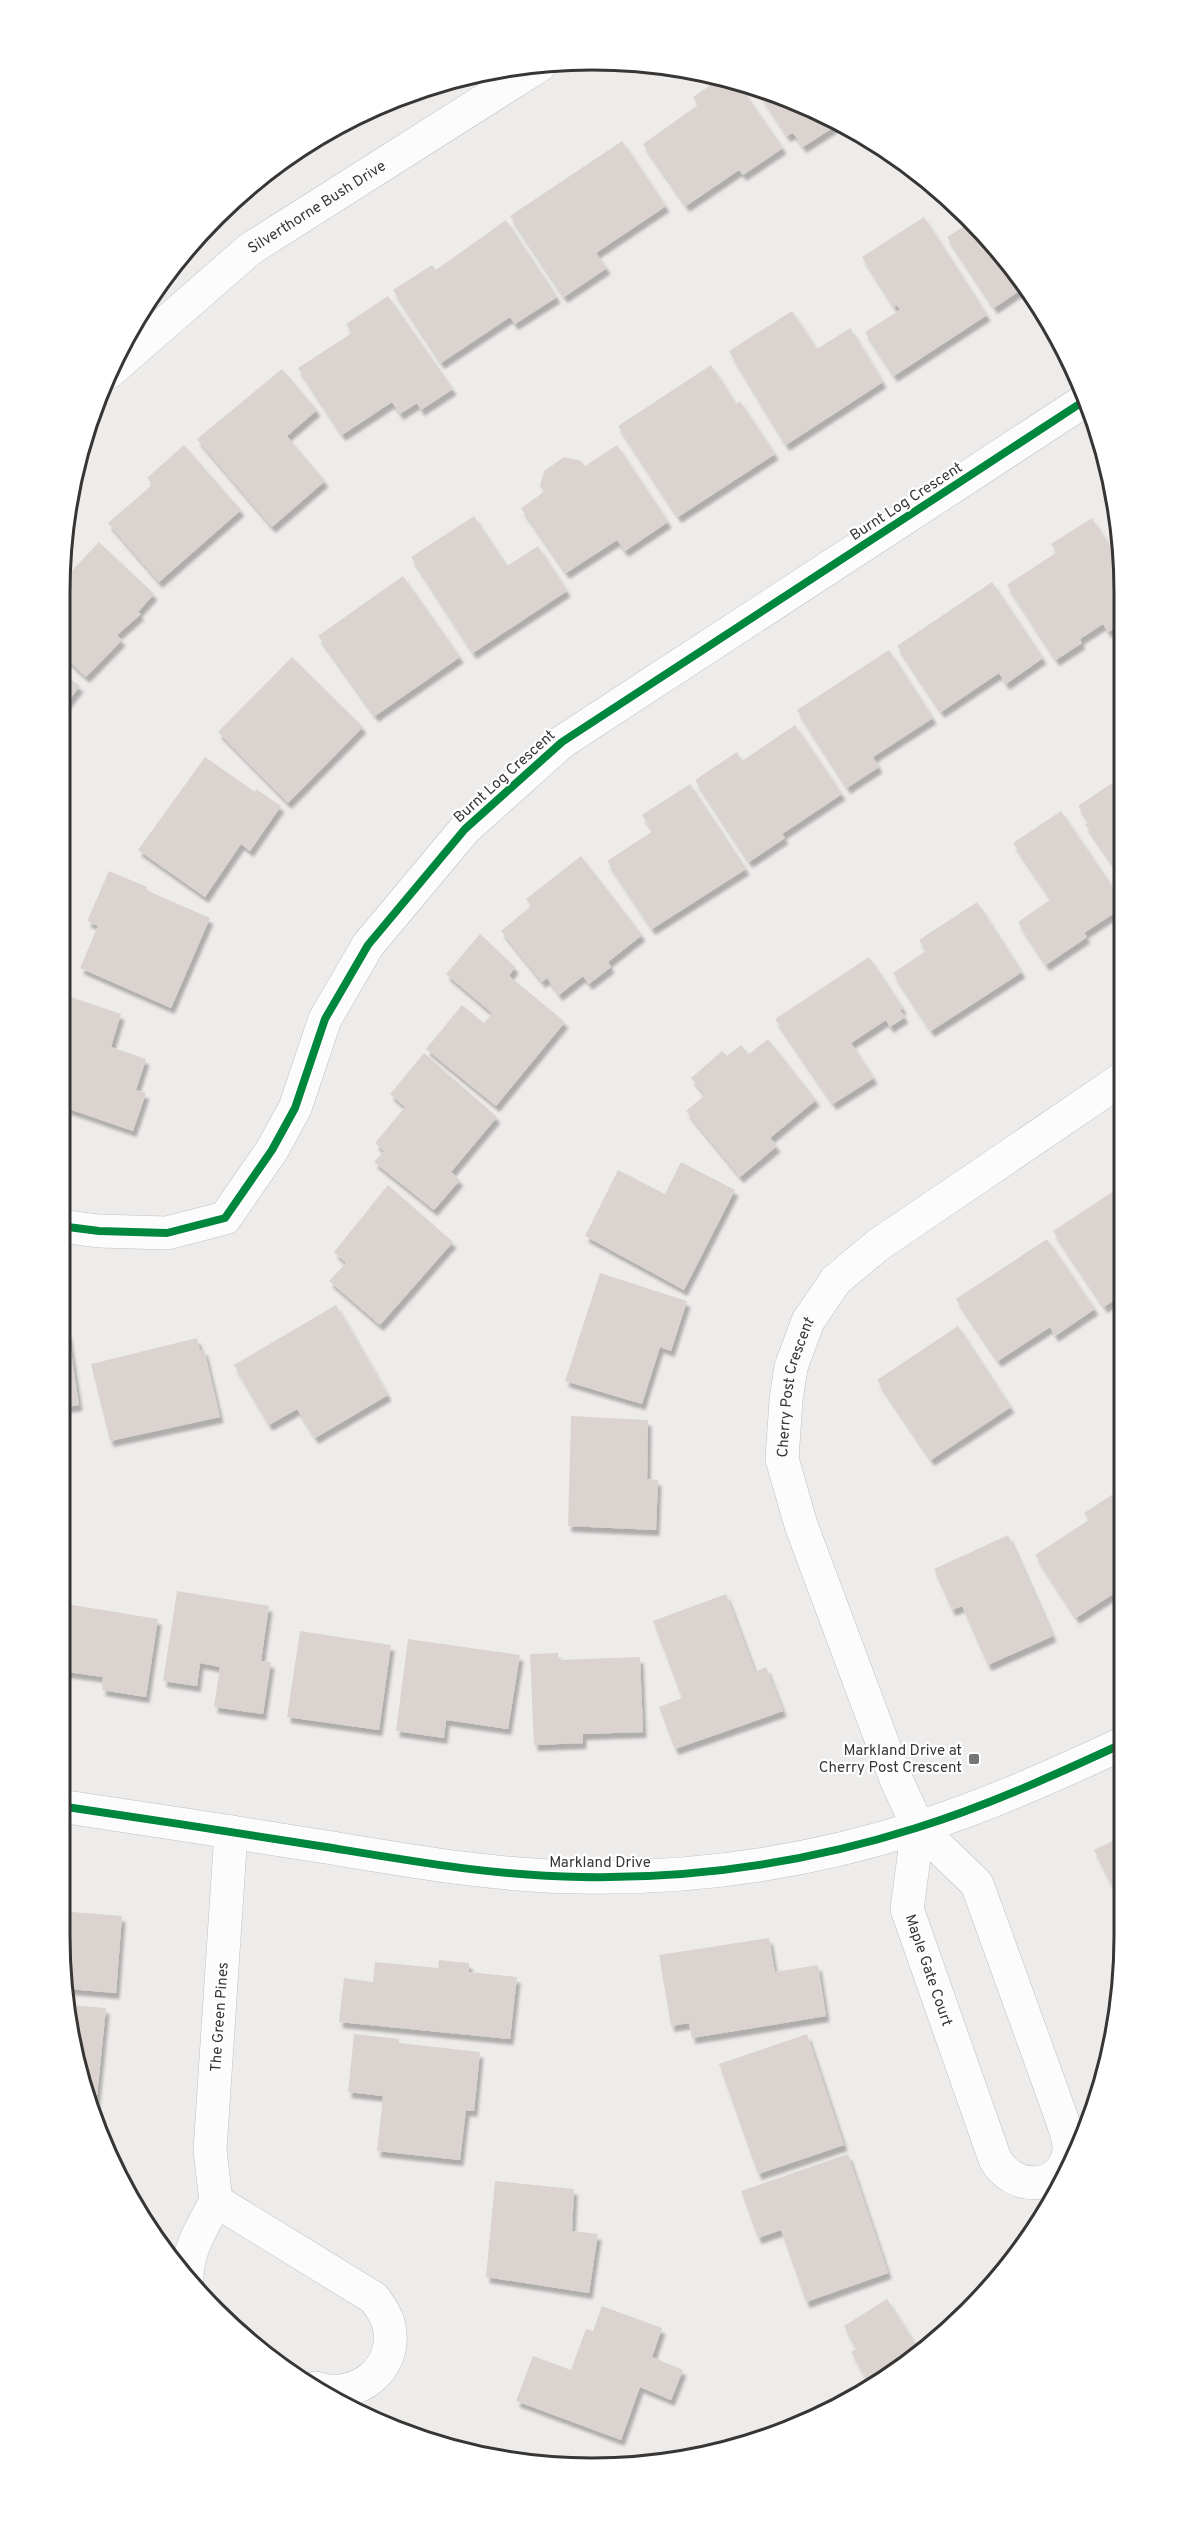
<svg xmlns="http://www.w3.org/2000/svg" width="1185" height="2528" font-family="Overpass,sans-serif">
<defs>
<filter id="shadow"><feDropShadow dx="3.5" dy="6" stdDeviation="1.5" flood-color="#0004"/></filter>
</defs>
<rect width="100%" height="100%" fill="#eeeceb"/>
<path fill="#bed1c7" d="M399 98 351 128 345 124Z"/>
<path fill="#dbd3d0" filter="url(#shadow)" d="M721 78 738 83 783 148 743 175 739 170 686 206 643 144 698 105 693 97Z
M756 88 796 100 837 125 803 147 793 133 787 136Z
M622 141 666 206 596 253 607 268 564 297 510 216Z
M924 217 987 315 894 376 865 332 900 310 897 305 894 307 862 257Z
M506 220 557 297 515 324 510 317 441 363 393 290 432 265 436 270Z
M969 223 1015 268 1025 287 994 308 947 237Z
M388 296 453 389 421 410 417 403 400 414 392 402 342 435 298 368 352 333 346 324Z
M792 311 817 349 850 328 883 382 786 445 729 351Z
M711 365 736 404 740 401 775 454 678 517 618 426Z
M282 369 317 410 287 436 325 481 272 527 197 439Z
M184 445 241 510 159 582 108 523 153 484 147 478Z
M617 445 668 522 625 551 617 540 566 573 521 508 544 492 540 486 544 471 564 457 581 461 585 466Z
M474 516 507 566 538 546 567 591 473 653 411 557Z
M1119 516 1120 523V538L1110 522Z
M1092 518 1121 563V624L1108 632 1103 624 1080 639 1082 643 1056 660 1007 585 1057 552 1051 544Z
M99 542 154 594 138 612 141 614 117 635 122 640 86 677 60 653V592L61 582Z
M403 576 460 657 375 716 318 636Z
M992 582 1043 658 1006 684 999 673 941 712 897 646Z
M889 650 933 718 873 757 879 767 847 788 797 710Z
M292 657 363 727 288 803 218 732Z
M60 671 80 686 60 712Z
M795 725 842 794 782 834 785 838 749 862 695 780 737 752 742 761Z
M205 757 255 792 256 789 281 806 250 851 241 844 205 897 138 850Z
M1112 783 1119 793 1121 791 1122 878 1085 824 1089 822 1078 806Z
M690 784 746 869 652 929 607 861 653 831 642 815Z
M1061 811 1122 901V908L1084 933 1087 937 1046 965 1018 922 1051 899 1013 843Z
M581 856 642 935 608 962 611 967 589 984 583 976 559 995 547 978 542 982 501 931 531 906 526 899Z
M109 871 147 887 146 890 210 918 171 1008 80 968 98 926 87 921Z
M977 902 1022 972 931 1031 893 973 926 951 919 940Z
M480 934 515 967 509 976 565 1022 496 1106 426 1049 462 1005 484 1023 492 1013 446 974Z
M869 957 903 1008 900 1010 905 1017 890 1027 886 1020 851 1043 874 1078 833 1104 775 1019Z
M62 994 121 1014 111 1047 146 1059 136 1090 146 1093 133 1131 60 1106Z
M768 1039 816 1100 770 1138 777 1146 740 1177 686 1111 705 1095 691 1078 722 1051 727 1056 741 1045 749 1054Z
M424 1053 497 1117 451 1172 460 1180 434 1210 374 1162 384 1151 375 1143 405 1107 390 1094Z
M681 1162 735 1190 684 1290 585 1236 618 1170 665 1194Z
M388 1185 453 1242 380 1325 329 1281 346 1263 334 1252Z
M1123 1185V1294L1104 1307 1053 1231Z
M1047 1239 1095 1309 1055 1336 1050 1327 998 1361 956 1299Z
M600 1273 687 1301 671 1351 660 1347 642 1404 565 1381Z
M336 1305 388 1395 315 1438 297 1409 269 1425 234 1365Z
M958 1326 1011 1407 931 1460 877 1380Z
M68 1332 79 1405 60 1408V1333Z
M197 1338 200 1351 204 1349 220 1417 110 1441 91 1364Z
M571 1416 648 1420 647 1479 658 1480 656 1530 568 1526Z
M1124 1487V1587L1076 1618 1035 1555 1089 1520 1084 1513Z
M1008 1535 1053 1636 988 1665 962 1606 952 1610 934 1569Z
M177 1591 269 1606 261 1661 271 1662 263 1714 214 1707 220 1667 200 1663 197 1686 163 1681Z
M726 1594 755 1672 766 1667 783 1711 675 1749 659 1707 682 1698 653 1621Z
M60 1603 158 1619 146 1697 102 1690 103 1677 60 1671Z
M300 1631 391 1645 379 1730 287 1717Z
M408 1639 520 1655 508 1729 446 1720 444 1738 396 1731Z
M558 1653V1660L640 1657 643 1732 583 1734V1743L534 1745 530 1654Z
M1125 1835V1912L1094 1850Z
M60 1911 122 1916 116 1993 69 1989 60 1936Z
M769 1938 775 1972 818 1965 826 2016 692 2038 689 2023 671 2026 659 1955Z
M439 1960 469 1963V1972L517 1977 510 2039 339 2022 344 1978 373 1982 375 1962 438 1968Z
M71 2005 106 2008 96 2105 88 2104Z
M354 2034 399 2039V2043L480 2052 474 2111 466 2110 460 2160 377 2151 383 2096 348 2092Z
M807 2034 844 2145 758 2174 719 2064Z
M848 2154 888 2273 806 2302 781 2230 758 2238 741 2191Z
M495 2181 574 2189 572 2231 598 2234 589 2293 486 2277Z
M887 2299 918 2348 871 2387 851 2352 856 2349 844 2326Z
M602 2306 662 2328 652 2357 683 2370 671 2400 640 2387 621 2440 516 2401 533 2356 571 2370 586 2329 593 2331Z"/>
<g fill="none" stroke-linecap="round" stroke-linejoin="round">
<defs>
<g id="minor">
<path id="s1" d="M109 372 250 249 540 65"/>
<path d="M60 1226 99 1231 167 1233 225 1218 272 1150 295 1108 325 1019 368 945 465 829 562 742 1087 399"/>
<path d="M60 1806C149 1819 237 1833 326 1847 411 1861 495 1876 581 1877 694 1879 809 1862 916 1828 987 1806 1057 1774 1124 1743"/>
<path id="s2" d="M918 1827 896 1779 801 1525 782 1459 786 1400 791 1367 808 1321 836 1280 878 1245 1122 1079"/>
<path d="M918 1827 977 1884 1062 2119C1065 2129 1070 2140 1069 2151 1062 2192 1013 2192 995 2159L907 1909Z"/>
<path d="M231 1832 210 2150 216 2201 374 2298C379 2305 385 2313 388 2322 401 2367 357 2402 316 2388"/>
<path d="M187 2280C186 2251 203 2226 216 2201"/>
</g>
</defs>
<use href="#minor" stroke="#c1c0c0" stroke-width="34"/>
<use href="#minor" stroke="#fcfcfc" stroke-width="33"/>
<defs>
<path id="cycleway" d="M60 1226 99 1231 167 1233 225 1218 272 1150 295 1108 325 1019 368 945 465 829 562 742 1087 399
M60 1806C149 1819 237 1833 326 1847 411 1861 495 1876 581 1877 694 1879 809 1862 916 1828 987 1806 1057 1774 1124 1743"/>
</defs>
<use href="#cycleway" stroke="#fff" stroke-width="11"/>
<use href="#cycleway" stroke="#00873e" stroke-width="8"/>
</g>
<rect fill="#777675" stroke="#fff" stroke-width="2" x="968" y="1753" width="12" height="12" rx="3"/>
<g text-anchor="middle" stroke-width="4.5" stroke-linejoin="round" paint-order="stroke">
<g font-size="15" fill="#373635" stroke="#fff">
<text dy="5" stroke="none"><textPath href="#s1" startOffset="266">Silverthorne Bush Drive</textPath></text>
<text transform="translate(906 501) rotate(-33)" y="5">Burnt Log Crescent</text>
<text transform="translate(504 776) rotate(-42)" y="5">Burnt Log Crescent</text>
<text dy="5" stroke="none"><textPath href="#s2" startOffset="466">Cherry Post Crescent</textPath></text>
<text x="600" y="1867">Markland Drive</text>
<text transform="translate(929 1970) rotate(71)" y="5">Maple Gate Court</text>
<text transform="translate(219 2017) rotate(-86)" y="5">The Green Pines</text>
</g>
<g font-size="15" fill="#373635" stroke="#fff" text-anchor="end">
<text x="962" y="1755">Markland Drive at<tspan x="962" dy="17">Cherry Post Crescent</tspan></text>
</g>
</g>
<path d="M0 0H1185V2528H0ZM592 70H592A522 522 0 0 1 1114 592V1936A522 522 0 0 1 592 2458H592A522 522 0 0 1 70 1936V592A522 522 0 0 1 592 70Z" fill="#fff" fill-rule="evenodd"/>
<path fill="none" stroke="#373635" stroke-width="3" d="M592 70H592A522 522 0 0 1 1114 592V1936A522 522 0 0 1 592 2458H592A522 522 0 0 1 70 1936V592A522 522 0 0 1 592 70Z"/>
</svg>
